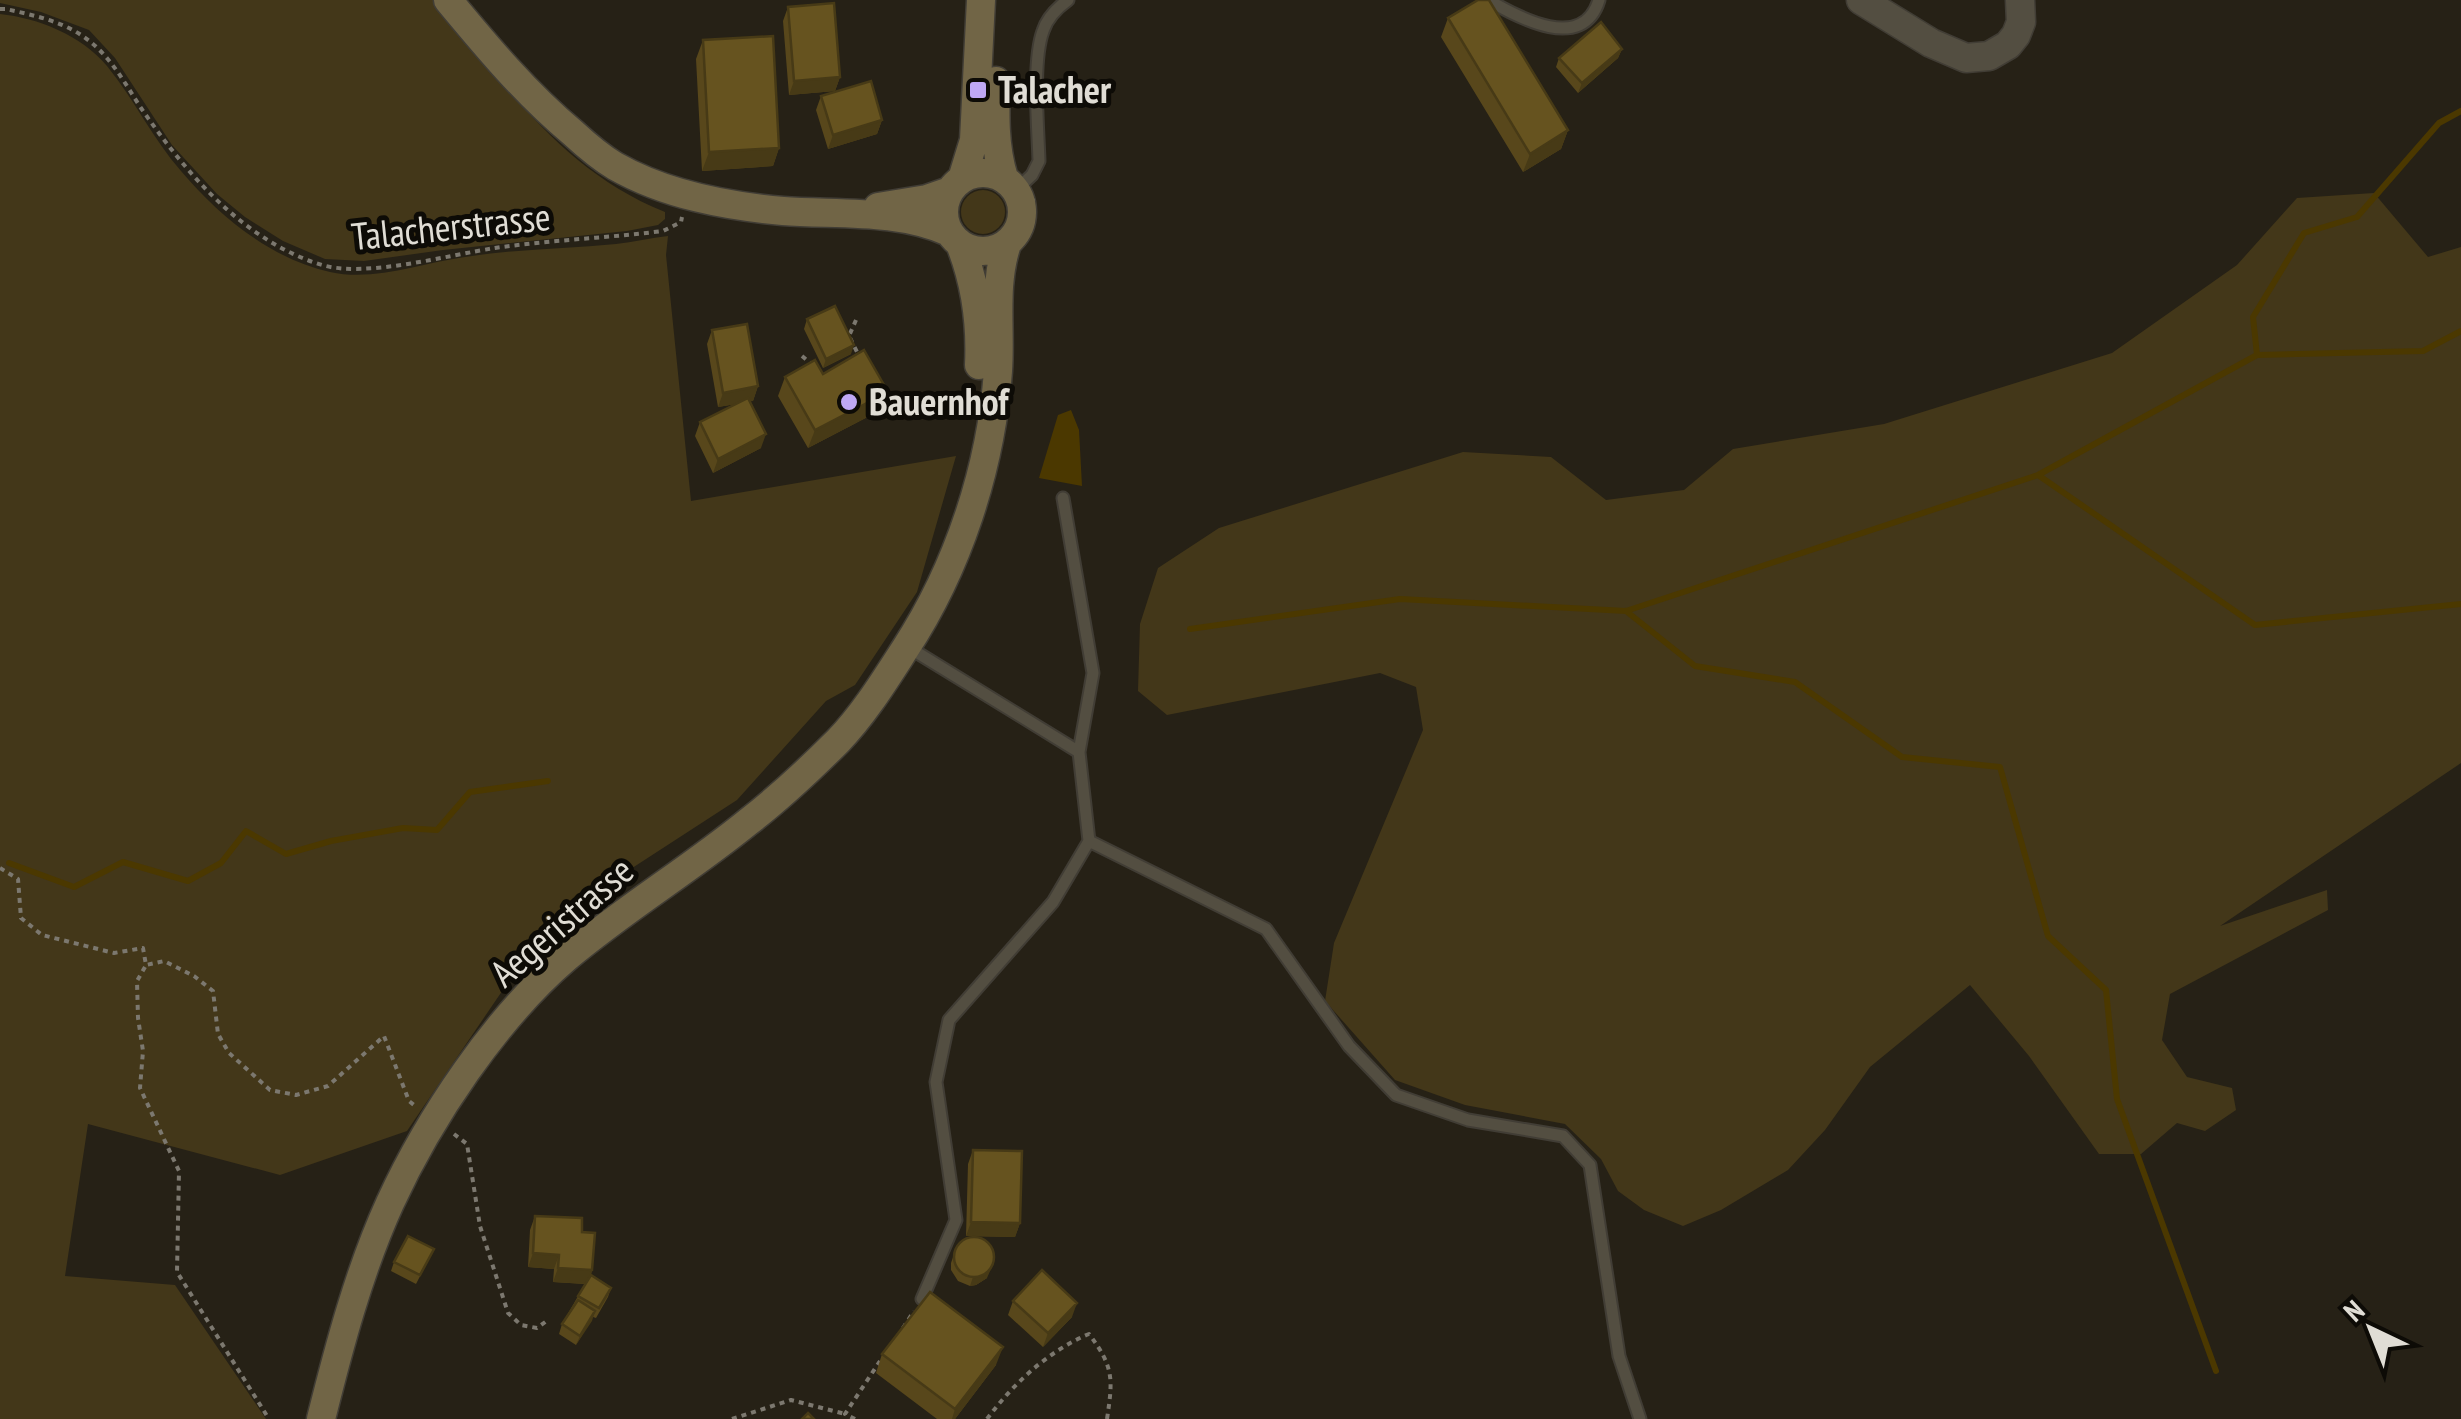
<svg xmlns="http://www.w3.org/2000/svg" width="2461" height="1419" font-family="'PT Sans Narrow',sans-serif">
<rect width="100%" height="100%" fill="#262116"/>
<path fill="#433719" d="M0 0H437C504 84 561 170 665 212V219L658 225 627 231 443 250 364 261 325 259 283 241 245 217 217 194 172 145 115 58 89 30 41 12 0 3Z
M0 14C38 18 81 35 107 66 134 99 153 139 181 171 219 216 271 259 330 272 374 282 421 263 465 257 514 249 566 249 616 244 633 242 651 238 668 236L666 255 691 501 956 456 917 592 855 685 826 701 737 800 549 922 407 1131 280 1175 88 1124 65 1276 175 1285 266 1419H0Z
M961 212a22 22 0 1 1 44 0a22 22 0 1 1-44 0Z
M2374 193 2428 257 2461 247V763L2220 926 2327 890 2328 910 2170 994 2162 1040 2187 1077 2232 1088 2236 1110 2205 1131 2177 1123 2141 1154H2099L2029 1056 1970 985 1870 1067 1825 1130 1788 1170 1721 1210 1683 1226 1644 1210 1618 1191 1601 1159 1565 1124 1465 1105 1395 1080 1325 1001 1334 943 1423 730 1416 687 1380 673 1167 715 1138 691 1140 624 1158 568 1219 528 1463 452 1551 457 1606 500 1684 490 1733 449 1884 424 2112 353 2237 265 2297 198Z"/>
<path fill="#4b3800" d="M1071 410 1079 430 1082 486 1039 478 1058 415Z"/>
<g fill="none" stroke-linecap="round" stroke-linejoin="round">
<path stroke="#4b3800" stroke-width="6" d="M2257 355 2253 317 2304 233 2357 217 2439 123 2461 111
M2038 475 2257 355 2423 351 2461 331
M1626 611 1695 666 1795 682 1902 757 2000 767 2048 936 2106 990 2117 1099 2216 1371
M1190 629 1400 599 1626 611 2038 475 2255 625 2461 604
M9 863 74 887 123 862 188 881 221 863 246 831 286 854 331 841 403 828 437 830 470 792 548 781"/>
<defs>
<path id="service" d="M1488 0C1519 18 1583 53 1599 0
M1016 190 1032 175 1039 161C1038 128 1032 61 1043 31 1047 18 1057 8 1068 0
M1063 498 1093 673 1079 752
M908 647 1079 752 1089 841 1266 929 1349 1046 1396 1095 1468 1120 1563 1136 1590 1165 1619 1356 1640 1419
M922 1299 956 1220 936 1082 949 1020 1053 902 1089 841"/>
<path id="tertiary" d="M1861 0 1931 43 1966 58 1989 56 2008 45 2016 35 2021 22 2020 0"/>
<path id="secondary" d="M448 0C487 47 526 94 573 133 586 145 600 157 615 166 666 195 726 206 783 211 837 215 898 209 949 232
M996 81C995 114 994 146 1004 178
M944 212a39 39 0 1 1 78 0a39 39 0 1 1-78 0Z
M962 179 974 140 981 0
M878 207 927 199 950 191
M960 244C976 284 981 323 979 365
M321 1419C339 1347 359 1271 390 1203 429 1118 495 1019 566 958 624 909 689 870 748 822 779 798 810 769 838 741 864 714 885 680 905 649 958 568 991 468 998 371 1001 328 993 285 1007 244"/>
</defs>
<use href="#service" stroke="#413d35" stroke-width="15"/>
<use href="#tertiary" stroke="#413d35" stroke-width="31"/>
<use href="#secondary" stroke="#413d35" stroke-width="31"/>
<path stroke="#7c786f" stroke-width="4" stroke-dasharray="5 5" stroke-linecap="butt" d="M0 9H6C32 15 62 21 84 37 110 55 124 82 141 108 186 173 243 241 322 265 366 278 448 255 495 248 551 240 607 238 663 231L681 222 682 217
M1029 233 1034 214 1032 194
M856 320 849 336 859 356
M802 356 814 366
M0 868 18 879 21 918 42 935 114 953 143 948 146 965 164 961 194 976 213 991 218 1034 229 1053 270 1090 296 1095 328 1086 384 1036 409 1101 414 1105
M145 967 137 981 138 1018 143 1051 140 1088 179 1171 177 1272 269 1419
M454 1134 467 1144 480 1226 508 1313 521 1325 537 1328 548 1320
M903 1328 914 1311
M732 1419 791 1400 845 1414
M855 1419 845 1414 880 1361
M987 1419C1013 1384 1048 1351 1089 1334 1114 1367 1113 1379 1107 1419"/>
<use href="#service" stroke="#534e41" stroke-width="11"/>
<use href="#tertiary" stroke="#534e41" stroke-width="28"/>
<use href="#secondary" stroke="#716546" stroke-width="28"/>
</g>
<path fill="#58471b" d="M788 7 840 77 835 91 789 95 783 21Z
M1448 18 1568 130 1561 149 1523 172 1441 37Z
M703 40 779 148 773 166 702 171 696 59Z
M1622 49 1618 58 1578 93 1556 67 1559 58Z
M821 96 882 120 877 134 828 149 816 110Z
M807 319 851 354 823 368 804 329Z
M712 330 758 386 753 401H749L761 448 713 473 695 436 700 422 736 404 718 407 707 344Z
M823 374 888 392 881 410 808 448 778 396 785 377Z
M973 1150 1020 1223 1015 1237 966 1236 968 1164Z
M535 1216 582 1232 592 1270 591 1275 611 1288 608 1297 596 1318 593 1317 576 1345 559 1334 562 1324 585 1284 553 1282 554 1269 528 1267 530 1230Z
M434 1249 416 1284 391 1271 394 1262Z
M954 1254 987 1278 976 1285 970 1286 958 1281 951 1270V1263Z
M1013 1301 1072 1317 1043 1347 1008 1315Z
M882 1354 996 1365 955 1419H937L876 1373Z"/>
<path fill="#473a16" d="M1622 49 1618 58 1578 93 1582 83Z
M840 77 835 91 789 95 794 81Z
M882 120 877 134 828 149 833 135Z
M1568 130 1561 149 1523 172 1530 154Z
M779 148 773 166 702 171 709 152Z
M854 345 851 354 823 368 826 359Z
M758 386 753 401 718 407 723 393Z
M888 392 881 410 808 448 815 430Z
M766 434 761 448 713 473 718 459Z
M971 1222 1020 1223 1015 1237 966 1236Z
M533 1253 559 1255 554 1269 528 1267Z
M558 1268 592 1270 587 1284 553 1282Z
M991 1269 987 1278 976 1285 970 1286 973 1277Z
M1077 1303 1072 1317 1043 1347 1048 1333Z
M595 1311 592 1321 576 1345 580 1336Z
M1003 1347 996 1365 955 1419H952L955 1409Z"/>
<path fill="#66531f" stroke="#473a16" stroke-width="2.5" d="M1478 0H1489L1568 130 1530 154 1448 18Z
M834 3 840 77 794 81 788 7Z
M1601 22 1622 49 1582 83 1559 58Z
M773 36 779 148 709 152 703 40Z
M871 81 882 120 833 135 821 96Z
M835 306 854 345 826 359 807 319Z
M747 324 758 386 723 393 712 330Z
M864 350 888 392 815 430 785 377 815 360 823 374Z
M748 398 766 434 718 459 700 422Z
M973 1150 1022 1151 1020 1223 971 1222Z
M535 1216 582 1218V1232L595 1233 592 1270 558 1268 559 1255 533 1253Z
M408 1236 434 1249 420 1275 394 1262Z
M954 1257a20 20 0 1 1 40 0a20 20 0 1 1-40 0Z
M1042 1270 1077 1303 1048 1333 1013 1301Z
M591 1275 611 1288 599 1308 578 1296Z
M930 1292 1003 1347 955 1409 882 1354Z
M578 1300 595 1311 580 1336 562 1324Z
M808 1413 814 1419H802Z"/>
<g fill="#bfa8f4" stroke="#0d0b06" stroke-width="4">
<rect x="968" y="80" width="20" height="20" rx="5"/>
<circle cx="849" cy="402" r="10"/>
</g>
<g text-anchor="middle" stroke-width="10" stroke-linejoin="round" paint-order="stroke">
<g font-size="38" font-weight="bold" fill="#e0ddd5" stroke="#0d0b06" text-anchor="start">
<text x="998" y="103">Talacher</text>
<text x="869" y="415">Bauernhof</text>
</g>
<g font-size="38" fill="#e0ddd5" stroke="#0d0b06">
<text transform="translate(451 227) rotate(-6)" y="13">Talacherstrasse</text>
<text transform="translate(562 922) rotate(-41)" y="13">Aegeristrasse</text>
</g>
</g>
<g transform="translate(2371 1329) rotate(317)" stroke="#0d0b06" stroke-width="8" paint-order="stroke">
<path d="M0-8L18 38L0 25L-18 38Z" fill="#e0ddd5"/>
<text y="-15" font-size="28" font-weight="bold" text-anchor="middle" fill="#e0ddd5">N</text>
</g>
</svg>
